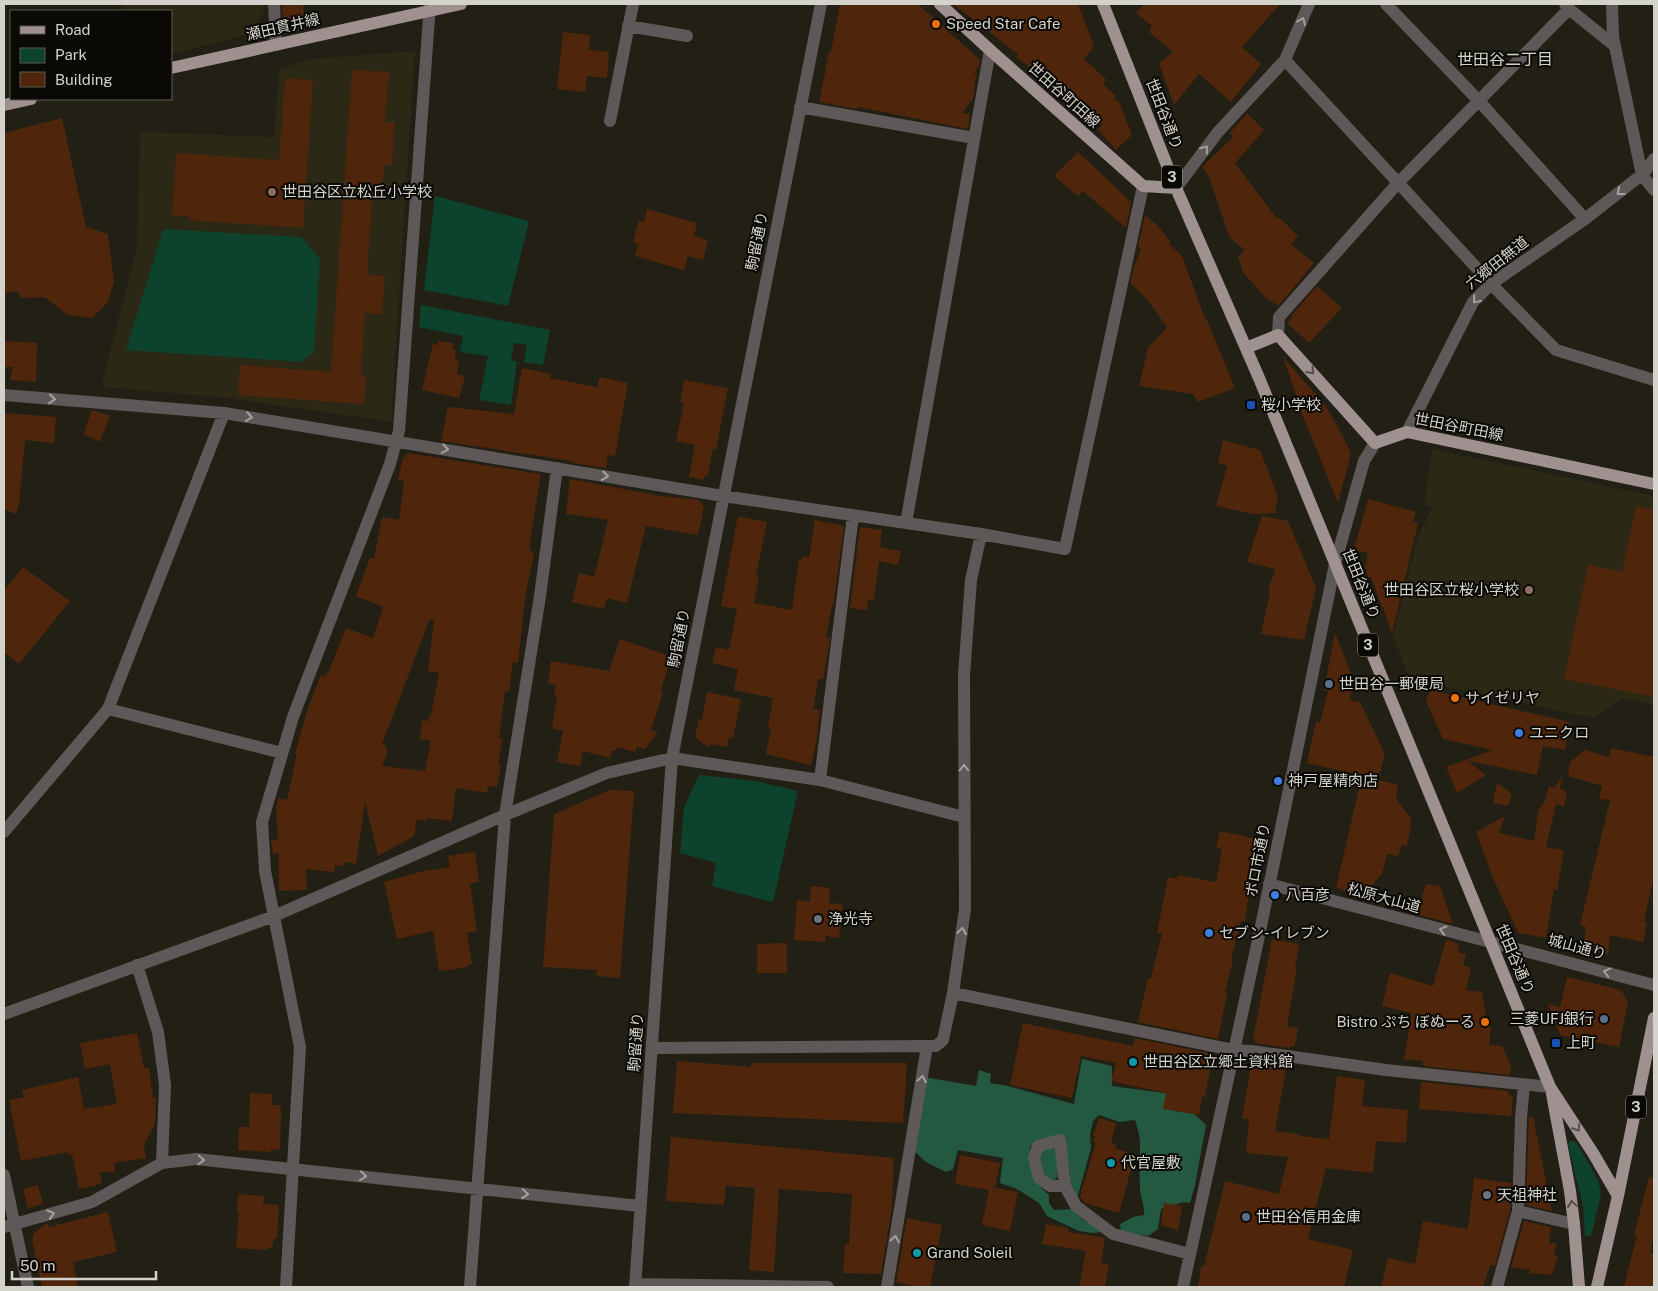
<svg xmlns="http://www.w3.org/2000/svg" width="1658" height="1291" font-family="'Public Sans','Noto Sans JP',sans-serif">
<rect width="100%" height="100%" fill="#222014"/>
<path fill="#2b2816" d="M122 4H264V12L249 34 171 54V11H122Z
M415 51 391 422 229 398 105 387 102 383 137 247 140 132 274 137 279 69 311 59Z
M1432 449 1654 496V705L1622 698 1594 718 1410 679 1393 637 1416 543 1432 507 1424 505Z"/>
<path fill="#0d422c" d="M435 196 529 221 508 306 424 290Z
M163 229 301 237 320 259 314 352 302 362 126 350Z
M421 305 550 330 543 365 524 362 527 345 514 343 511 360 517 362 511 405 479 400 488 356 460 352 463 336 419 327Z
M699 775 756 781 798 791 773 902 712 886 716 863 680 853 684 807Z
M1570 1140 1577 1143 1598 1180 1601 1195 1591 1236H1585L1583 1206 1568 1144Z"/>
<path fill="#225940" d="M1082 1059 1112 1066V1086L1172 1094 1206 1125 1195 1185 1190 1203 1184 1202 1161 1209 1158 1229 1148 1236C1139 1233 1131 1236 1121 1231L1120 1224 1133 1217 1144 1215C1145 1205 1140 1197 1140 1187 1139 1172 1140 1158 1140 1143 1140 1135 1137 1127 1135 1120L1120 1122 1099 1115 1093 1121 1090 1135 1091 1148 1078 1195 1075 1198 1070 1181V1171L1059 1151 1057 1178 1053 1181 1047 1180 1039 1163 1043 1148 1035 1142 1030 1147C1029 1168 1032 1180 1049 1195V1203L1054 1210 1074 1209C1082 1223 1092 1222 1102 1232L1093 1233 1079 1231 1047 1216 1039 1203 1017 1189 1000 1183 1003 1158 958 1150 953 1169 946 1172 926 1162 913 1150 924 1077 976 1086 979 1070 991 1074 990 1083 1008 1086 1074 1104Z"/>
<path fill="#4f260b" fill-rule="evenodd" d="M282 4H303L304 21 283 22Z
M840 4H918L980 60 979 66 974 73 977 75 974 86 975 87 973 99 962 113 970 114 968 129 858 107 857 109 819 102 826 69H825L829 52H831Z
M953 4H1078L1094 46 1084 59 1106 79 1103 84 1116 96 1113 99 1119 102 1132 135 1116 150 1098 130 1102 125 1072 105 1070 108 1059 96 1061 94 1032 71 1033 69 1016 57 1018 54Z
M1145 4H1280L1242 47 1261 64 1231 102 1199 74 1174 105 1159 63 1173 52 1149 32 1152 26 1136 13Z
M563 32 590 35 589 50 609 52 607 78 587 76 585 92 557 89Z
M352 70 389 72 385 122H395L392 165H384L382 190 373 189 367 275 385 276 382 315 365 313 361 376H366L364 404 238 395 240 365 331 372Z
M285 78 313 80 303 228 189 220 190 216 172 215 176 153 279 160Z
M1247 113 1264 130 1235 163 1277 219 1279 217 1298 236 1291 244 1314 263 1278 306 1265 297 1243 272 1238 257 1245 250 1230 238 1209 177 1202 167 1233 137 1230 133Z
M62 118 86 227 108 234 114 281 108 302 92 318 68 315 44 297 21 298 17 291 4 293V133Z
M1078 152 1131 202 1126 228 1083 191 1078 196 1054 176Z
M647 209 697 223 694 236 708 240 703 260 688 256 684 270 635 256 638 244 633 242 639 220 644 222Z
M1145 215 1157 225 1170 241 1169 244 1182 256 1205 319 1206 318 1235 388 1198 402 1193 394 1139 386 1148 348 1167 327 1146 298 1130 283 1134 267 1141 249 1138 247Z
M1317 286 1342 308 1309 343 1287 323 1292 317 1291 316Z
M4 341 37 343 36 382 10 380 13 367H4Z
M438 341 453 343 452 349 456 350 455 360H459L457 374 465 376 459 398 422 390 433 344 437 345Z
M1283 357 1325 405 1339 429 1351 453 1338 503 1303 416Z
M522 368 551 374 550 378 597 387 600 377 628 383 615 456 608 455 606 468 572 463V461L441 441 448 407 514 414Z
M684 380 728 388 716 449H713L708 475H705L704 480 689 477 695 445 676 441 684 403 680 402Z
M92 410 110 416 100 442 83 434Z
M4 413 56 417 54 443 25 440 19 504 16 514 4 509Z
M1223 440 1260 450 1278 497 1275 513 1253 514 1216 506 1227 466 1218 463Z
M407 453 541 474 529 547H531L530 551 534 552 525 599 518 663 513 662 509 692 505 691 499 739H503L499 756V765H501L497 787 488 786 487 793 456 788 452 821 427 818 426 821 417 819 414 836 378 856 365 801 356 864 344 862V866L335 865 334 872 306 869 307 890 279 891V853L273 854 271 840 278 839 276 809 278 798 287 800 297 754H295L307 711 321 675 325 677 326 673H328L346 628 373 638 383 607 356 596 370 558 374 559 382 517 399 520 404 481 398 480 403 457H406ZM430 619 434 620 428 671 439 673 431 716 429 715V721L422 720 420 739 431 740 425 771 382 766 388 751 385 749 386 746 382 744Z
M570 479 661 496 699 500 704 508 698 535 646 526 627 603 607 598 604 609 572 602 579 573 594 577 608 520 566 514Z
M1368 499 1416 512 1413 522 1418 523 1392 634 1383 607H1382L1371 577H1368L1365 567 1368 553 1354 550Z
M1636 506 1654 510V697L1564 679 1588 565 1622 572Z
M738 516 767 522 756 576H759L754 603 792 610 799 559 802 560 803 556 809 558 815 520 844 526 833 606H832L826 637 830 638 829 645 823 679H818L813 709 820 710 816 744 811 765 766 754 771 728H768L773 698 734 690 738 669 712 663 716 647 729 650 737 609 721 606Z
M1262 516 1288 521 1316 588 1304 640 1261 634 1270 591 1268 590 1275 569 1247 562Z
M861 527 882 530 880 547 901 551 898 565 879 561 874 600H868L867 610 850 608 860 528Z
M23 567 70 601 19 664 4 652V591Z
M1335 633 1354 681 1349 700 1360 702 1385 754 1378 780 1398 785 1396 799 1410 817 1411 825 1407 846 1402 845 1398 856 1387 854 1382 874 1363 896 1336 888 1362 775 1307 763 1316 721 1320 723 1328 691 1324 690Z
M620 639 672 657 660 691 663 692 651 730 658 732 645 749 637 747 635 752 617 747 616 751 612 750 610 758 583 751 580 766 557 762 563 731 552 728 557 696 554 695 556 685 548 684 551 661 609 671Z
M1430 690 1570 722 1565 750 1543 746 1537 775 1468 761 1486 775 1457 793 1446 767 1493 750 1443 739 1426 701Z
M707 692 741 699 733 738 729 737 727 747 711 744 710 748 699 741 695 736 699 719 702 720Z
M1611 748 1654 757V875L1644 922 1647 923 1643 942 1610 935 1608 954 1583 951 1586 927 1580 925 1610 800 1599 799 1602 786 1568 776 1570 762 1585 750 1609 757Z
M1562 777 1560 789 1567 792 1564 807 1556 804 1546 847 1564 850 1557 890 1554 889 1546 938 1518 933 1493 878 1476 832 1505 816 1499 833 1534 841 1538 811 1545 801 1549 786 1554 788Z
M1497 783 1512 794 1508 806 1493 803Z
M610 790 634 791 620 978 596 976 597 970 543 967 554 814Z
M1220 831 1262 840 1258 856H1255L1245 921H1241L1231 960H1233L1225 992 1227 993 1218 1039 1138 1022 1148 978H1151L1162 934 1157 933 1168 877 1177 879 1178 875 1216 882 1222 849 1216 848Z
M475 852 479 882 470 883 477 931 467 933 472 964 468 965V967L439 971 433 931 397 939 384 882 424 871 450 867 448 856Z
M1426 884 1440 886 1453 924 1416 914Z
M811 886 830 888 829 903 842 904 839 938 826 936 825 942 794 940 797 900 810 902Z
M1272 939 1299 944 1295 968H1297L1287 1026 1298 1028 1295 1046H1290V1048L1255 1043V1039H1253Z
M1446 940 1459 944 1458 952 1466 954 1463 965 1471 968 1466 990 1482 992 1488 1027H1491L1489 1045 1502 1046 1511 1066 1510 1075 1423 1066V1061L1404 1059 1412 1013 1382 1006 1390 973 1433 986Z
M787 943V973H757V944Z
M1567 977 1621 990 1628 1002 1619 1047 1560 1035 1548 1004 1560 1007Z
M1023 1023 1133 1046 1134 1038 1213 1054 1205 1097 1202 1096 1199 1115 1163 1109 1166 1093 1111 1081 1116 1063 1081 1056 1072 1098 1010 1085Z
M137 1033 144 1068H149L153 1098H156L155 1123 144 1145 146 1158 114 1163 115 1172H100L102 1183 96 1184V1186L79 1189 72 1154 68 1155V1152L21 1161 9 1100 24 1097 22 1090 78 1077 84 1109 117 1104 110 1064 85 1069 80 1043Z
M1252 1059 1287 1064 1275 1131 1299 1134V1136L1329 1139 1337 1076 1365 1080 1362 1106 1408 1110 1406 1143 1376 1141 1373 1173 1326 1168 1308 1239 1353 1250 1344 1287H1198L1201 1266H1204L1225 1181 1279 1194 1288 1157 1246 1153 1249 1119 1242 1118Z
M677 1061 751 1067V1063H907L903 1123 673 1113Z
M1421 1082 1509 1091 1508 1095 1513 1096 1511 1116 1419 1109Z
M250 1093 272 1094V1105H280L281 1111 280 1150 271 1149V1152L238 1150 239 1127H249Z
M1529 1117H1533L1552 1211 1526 1205Z
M1099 1118 1116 1123 1111 1143 1116 1144 1115 1148 1135 1155 1119 1213 1085 1203 1080 1196 1096 1143 1093 1142 1095 1136H1093Z
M671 1137 894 1158 892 1207 881 1274 843 1273 845 1244 849 1245 852 1194 779 1189 774 1272 749 1270 755 1188 726 1186 724 1205 666 1201Z
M960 1155 1000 1163 995 1188 1018 1192 1010 1231 982 1225 989 1190 955 1184Z
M1649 1177 1654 1178V1232L1650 1253 1654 1254V1287H1624L1637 1235H1634Z
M1474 1178 1511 1183 1510 1210 1495 1266 1490 1265 1483 1287H1381L1388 1258 1415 1264 1423 1221 1468 1229Z
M38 1185 43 1204 28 1208 23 1189Z
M238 1194 264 1196 263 1204 279 1205 277 1239 274 1238 272 1248H267V1250L236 1248 239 1211H237Z
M1164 1203 1182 1206 1178 1230 1161 1225Z
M108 1212 117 1252 73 1262 78 1287H42L32 1240 34 1233 47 1223 49 1227Z
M907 1218 942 1225 930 1287H920L896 1282Z
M1524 1221 1551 1227 1549 1243H1556L1554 1255 1558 1256 1552 1275 1529 1273 1530 1270 1511 1267Z
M1046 1224 1068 1228V1232L1105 1238 1101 1263 1109 1264 1105 1287H1079L1086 1251 1042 1244Z"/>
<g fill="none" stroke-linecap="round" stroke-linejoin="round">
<path stroke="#5f5858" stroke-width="12" d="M274 4 276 45
M1386 4 1479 101 1585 219
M1565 4 1569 9 1615 46
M1612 4 1613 37 1642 175 1654 190
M628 26 687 36
M1285 60 1496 289 1556 350 1654 380
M800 107 974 138
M610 121 633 4
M1176 188 1218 132 1285 60 1309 4
M1278 335 1279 317 1398 183 1569 9
M4 395 224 413 723 496 981 534 1065 549 1143 186
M1407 432 1473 302 1491 284 1585 219 1644 173 1654 159
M906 523 990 50
M108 709 282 753
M820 780 853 515
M4 832 108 709 224 413
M1269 884 1654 985
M137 965 158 1032 165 1085 162 1163
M953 993 1233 1050 1251 1051 1386 1070 1550 1087
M4 1014 274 916 505 815 607 773 672 758 820 780 964 817
M652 1048 927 1046
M4 1175 28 1287
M1065 1186H1050L1039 1178 1034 1158 1038 1146 1060 1140 1065 1186 1076 1206 1113 1234 1190 1254
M1518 1211 1574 1224
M4 1227 92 1202 162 1163 196 1159 640 1206
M636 1284 828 1287
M286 1287 300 1047 265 871 262 822 293 717 390 464 399 431 430 4
M470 1287 505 815 540 596 557 468
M635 1287 672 758 821 4
M887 1287 927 1046H936L943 1040 953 993 965 909 964 675 971 580 981 534
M1183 1287 1260 931 1335 564 1364 461 1375 443
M1497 1287 1518 1211 1521 1118 1524 1085"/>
<path stroke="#a09191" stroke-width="12" d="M940 4 990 50 1143 186 1176 188
M1103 4 1176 188 1259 378 1550 1087 1593 1153 1618 1196
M171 68 461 4
M4 105 31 99
M1246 348 1278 335 1375 443 1407 432 1654 484
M1552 1094 1570 1191 1574 1224 1579 1287
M1597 1287 1618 1196 1654 1018"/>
</g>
<defs><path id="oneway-chevron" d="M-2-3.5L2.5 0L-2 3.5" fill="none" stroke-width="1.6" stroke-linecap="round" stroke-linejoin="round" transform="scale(1.25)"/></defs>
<g stroke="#a5a29d">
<use href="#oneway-chevron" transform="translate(1302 21) rotate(-67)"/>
<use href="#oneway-chevron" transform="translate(1205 149) rotate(-51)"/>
<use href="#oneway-chevron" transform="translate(1620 192) rotate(142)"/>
<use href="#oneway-chevron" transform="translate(1476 300) rotate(131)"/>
<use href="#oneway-chevron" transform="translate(52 399) rotate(5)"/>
<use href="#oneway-chevron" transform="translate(249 417) rotate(9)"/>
<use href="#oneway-chevron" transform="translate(445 449) rotate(10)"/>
<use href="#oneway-chevron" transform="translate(605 476) rotate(9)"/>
<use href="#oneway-chevron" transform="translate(964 768) rotate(-90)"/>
<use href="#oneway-chevron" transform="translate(1443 930) rotate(-165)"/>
<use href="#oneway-chevron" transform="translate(962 931) rotate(-82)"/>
<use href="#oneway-chevron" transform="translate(1607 972) rotate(-165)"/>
<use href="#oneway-chevron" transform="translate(922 1079) rotate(-80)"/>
<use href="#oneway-chevron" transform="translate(201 1160) rotate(3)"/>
<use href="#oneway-chevron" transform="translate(363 1176) rotate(6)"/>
<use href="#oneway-chevron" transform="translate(525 1194) rotate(6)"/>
<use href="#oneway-chevron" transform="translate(51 1214) rotate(-16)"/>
<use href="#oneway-chevron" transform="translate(895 1239) rotate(-80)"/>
</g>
<g stroke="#554d4b">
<use href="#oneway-chevron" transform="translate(1311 371) rotate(48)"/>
<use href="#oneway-chevron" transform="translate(1577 1128) rotate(57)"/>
<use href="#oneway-chevron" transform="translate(1572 1204) rotate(-98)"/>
</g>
<g fill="#e8710a" stroke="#0a0905" stroke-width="2">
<circle cx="936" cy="24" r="5"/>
<circle cx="1455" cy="698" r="5"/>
<circle cx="1485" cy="1022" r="5"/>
</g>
<g fill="#8d6e63" stroke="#0a0905" stroke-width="2">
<circle cx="272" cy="192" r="5"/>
<circle cx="1529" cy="590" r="5"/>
</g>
<g fill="#1a4fb4" stroke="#0a0905" stroke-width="2">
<rect x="1246" y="400" width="10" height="10" rx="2.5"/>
<rect x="1551" y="1038" width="10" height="10" rx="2.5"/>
</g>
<g fill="#5c6f8a" stroke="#0a0905" stroke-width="2">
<circle cx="1329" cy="684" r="5"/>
<circle cx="1604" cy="1019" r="5"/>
<circle cx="1246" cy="1217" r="5"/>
</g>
<g fill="#3f7fe0" stroke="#0a0905" stroke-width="2">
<circle cx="1519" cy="733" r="5"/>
<circle cx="1278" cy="781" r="5"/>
<circle cx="1275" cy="895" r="5"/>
<circle cx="1209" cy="933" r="5"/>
</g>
<g fill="#6b7280" stroke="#0a0905" stroke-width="2">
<circle cx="818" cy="919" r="5"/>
<circle cx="1487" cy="1195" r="5"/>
</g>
<g fill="#0f9aa8" stroke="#0a0905" stroke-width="2">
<circle cx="1133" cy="1062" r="5"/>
<circle cx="1111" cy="1163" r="5"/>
<circle cx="917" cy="1253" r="5"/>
</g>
<g text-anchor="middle" stroke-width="4" stroke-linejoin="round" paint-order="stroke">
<g fill="#0a0905" stroke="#979690" stroke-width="1">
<rect x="1162" y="165.5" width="20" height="23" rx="4"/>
<rect x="1358" y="633.5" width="20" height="23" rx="4"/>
<rect x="1626" y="1095.5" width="20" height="23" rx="4"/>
</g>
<g font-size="14" font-weight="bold" fill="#d4d3cb">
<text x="1172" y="182">3</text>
<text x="1368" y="650">3</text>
<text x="1636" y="1112">3</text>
</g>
<g font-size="15" fill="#d4d3cb" stroke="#0a0905" text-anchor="start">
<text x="946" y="29">Speed Star Cafe</text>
<text x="282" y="197">世田谷区立松丘小学校</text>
<text x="1261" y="410">桜小学校</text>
<text x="1519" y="595" text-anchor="end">世田谷区立桜小学校</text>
<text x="1339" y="689">世田谷一郵便局</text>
<text x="1465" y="703">サイゼリヤ</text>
<text x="1529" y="738">ユニクロ</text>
<text x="1288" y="786">神戸屋精肉店</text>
<text x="1285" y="900">八百彦</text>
<text x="828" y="924">浄光寺</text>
<text x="1219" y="938">セブン-イレブン</text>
<text x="1594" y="1024" text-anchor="end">三菱UFJ銀行</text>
<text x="1475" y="1027" text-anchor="end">Bistro ぷち ぼぬーる</text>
<text x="1566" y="1048">上町</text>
<text x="1143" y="1067">世田谷区立郷土資料館</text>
<text x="1121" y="1168">代官屋敷</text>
<text x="1497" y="1200">天祖神社</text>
<text x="1256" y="1222">世田谷信用金庫</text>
<text x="927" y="1258">Grand Soleil</text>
</g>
<g font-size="15" fill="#d4d3cb" stroke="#0a0905">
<text transform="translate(283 27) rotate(-13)" y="5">瀬田貫井線</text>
<text transform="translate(1064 95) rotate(42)" y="5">世田谷町田線</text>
<text transform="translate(1164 114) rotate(69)" y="5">世田谷通り</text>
<text transform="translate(757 241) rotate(-79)" y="5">駒留通り</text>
<text transform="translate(1497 263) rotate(-38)" y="5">六郷田無道</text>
<text transform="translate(1459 427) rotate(11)" y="5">世田谷町田線</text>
<text transform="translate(1361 584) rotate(68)" y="5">世田谷通り</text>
<text transform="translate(679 638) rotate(-79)" y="5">駒留通り</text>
<text transform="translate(1258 860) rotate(-79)" y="5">ボロ市通り</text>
<text transform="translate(1384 898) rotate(15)" y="5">松原大山道</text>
<text transform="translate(1577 947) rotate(15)" y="5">城山通り</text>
<text transform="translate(1515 959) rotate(67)" y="5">世田谷通り</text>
<text transform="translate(636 1042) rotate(-86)" y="5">駒留通り</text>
</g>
<g font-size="16" fill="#d4d3cb" stroke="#0a0905">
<text x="1505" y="65">世田谷二丁目</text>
</g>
</g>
<rect width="1658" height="1291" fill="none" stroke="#d4d3cb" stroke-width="10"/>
<rect x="10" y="10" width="162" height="90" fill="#0a0905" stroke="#5b5a54"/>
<rect x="20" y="26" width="25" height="8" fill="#a09191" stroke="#5b5a54"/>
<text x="55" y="35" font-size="15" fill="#d4d3cb">Road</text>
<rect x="20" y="48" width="25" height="15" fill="#0d422c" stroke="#5b5a54"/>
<text x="55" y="60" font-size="15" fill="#d4d3cb">Park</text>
<rect x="20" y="72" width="25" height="15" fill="#4f260b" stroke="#5b5a54"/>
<text x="55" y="85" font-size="15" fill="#d4d3cb">Building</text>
<path d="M12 1271v8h144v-8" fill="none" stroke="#d4d3cb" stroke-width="2.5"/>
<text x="20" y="1271" font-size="15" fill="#d4d3cb" stroke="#0a0905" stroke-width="4" paint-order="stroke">50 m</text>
</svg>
